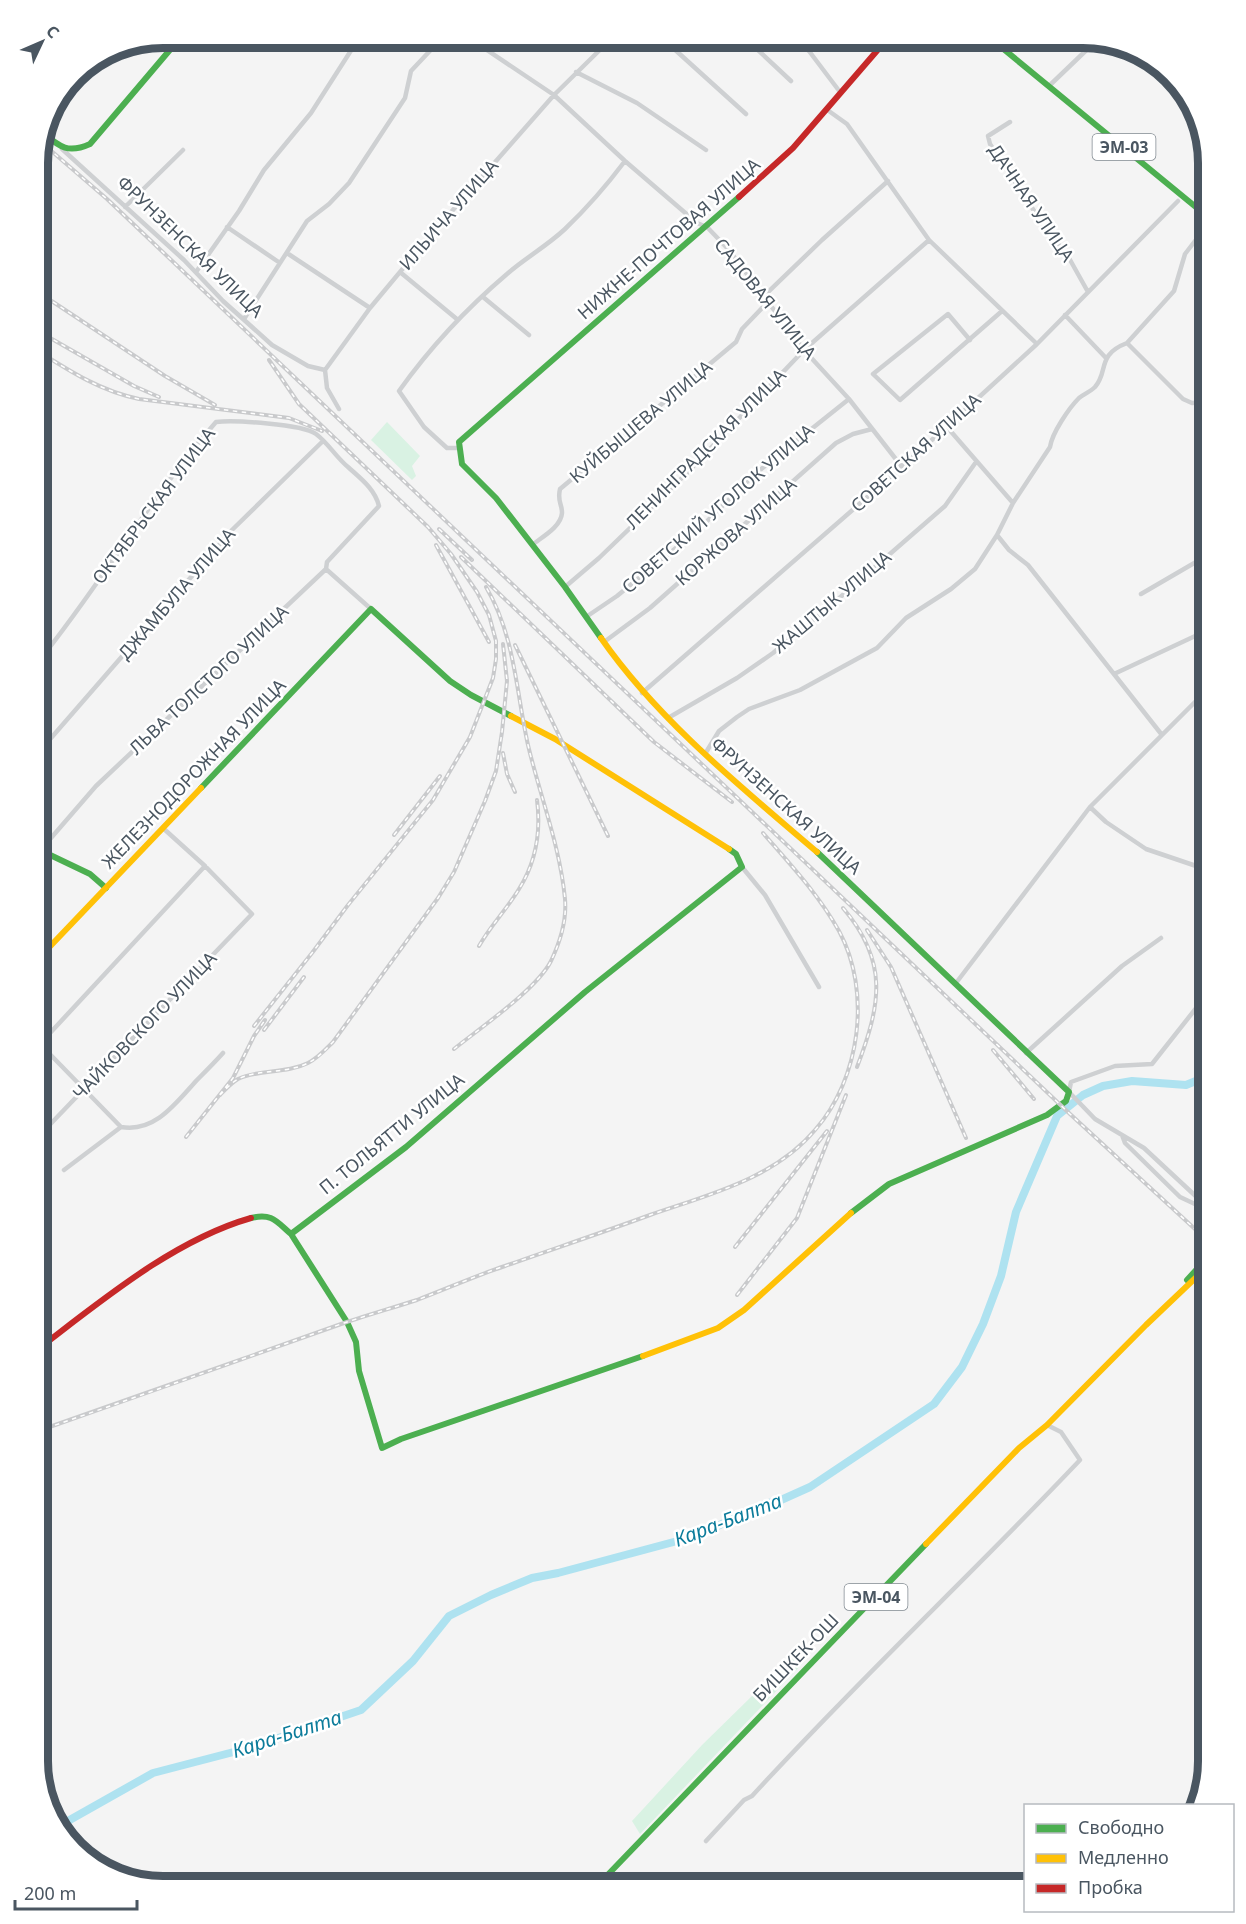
<svg xmlns="http://www.w3.org/2000/svg" width="1246" height="1924" font-family="'Noto Sans',sans-serif">
<rect width="100%" height="100%" fill="#f4f4f4"/>
<path fill="#d9f2e3" d="M387 422 420 456 412 466 416 476 412 480 371 440Z
M796 1653 805 1661 640 1834 632 1821 702 1745Z"/>
<g fill="none" stroke-linecap="round" stroke-linejoin="round">
<path stroke="#aee2f0" stroke-width="8" d="M59 1826 153 1773 249 1748 361 1710 413 1661 449 1616 491 1595 532 1578 558 1573 696 1536 765 1504 781 1500 810 1487 934 1404 962 1367 983 1324 1001 1276 1016 1212 1057 1116 1083 1095 1103 1086 1132 1081 1186 1085 1208 1076"/>
<path stroke="#ced0d2" stroke-width="4.5" d="M469 38 554 95 625 161 697 223 707 227 729 250 804 350 849 399 902 467
M662 38 746 114
M745 38 791 81
M795 38 809 51 840 92
M576 72 637 103 706 150
M1050 85 1097 40
M826 109 847 124 929 240 1037 344
M1010 122 988 136 990 144 1044 226 1069 258 1088 292
M62 149 184 260 223 301 272 345 308 366 325 370
M125 207 183 150
M227 227 280 263
M287 253 370 308
M196 272 239 211 264 170 311 113 359 38
M400 272 458 320
M483 297 529 335
M763 297 822 240 888 181
M1065 315 1106 358
M244 319 307 221 329 204 349 183 405 98 411 71 442 38
M970 340 948 314 873 374 900 400 1002 311
M1127 343 1174 291 1185 254 1208 224
M339 409 327 388 325 370 370 308 430 236 554 95 612 38
M947 427 1013 503
M458 448H447L424 427 399 391C429 349 467 308 507 274 525 258 547 246 565 229 587 208 607 185 625 161
M997 535 1009 550 1028 565 1162 735
M532 545C542 537 561 527 562 513 562 503 557 502 560 489L736 342 742 329 767 303
M326 569 371 609
M565 587 599 558 686 474 804 350 929 240
M1141 594 1208 555
M586 617 617 596 698 530 755 474 849 399
M604 642 650 608 836 443 853 434 872 429
M1114 674 1208 630
M642 693 902 467 977 399 1037 344 1178 201
M668 718 737 678 773 653 829 607 945 506 976 462
M38 753 232 530 323 441
M705 754 719 731 737 717 749 709 800 690 877 648 906 618 951 589 975 569 997 535 1013 503 1050 447C1052 433 1069 408 1079 398 1084 394 1090 392 1095 387 1109 371 1096 355 1127 343L1183 399 1192 403 1208 402
M1090 807 1106 822 1146 849 1208 870
M38 853 96 786 326 569 327 562 379 506C375 489 360 478 348 467 336 457 328 443 316 434 302 424 234 420 216 422 150 497 101 585 38 662
M742 867 765 895 819 987
M956 983 1090 807 1208 689
M38 1036 40 1044 121 1127
M38 1046 205 866
M1026 1053 1122 966 1161 938
M1122 1135 1125 1143 1180 1197 1197 1205 1202 1202 1208 1203
M38 1137 252 914 205 866 164 829
M64 1170 121 1127C155 1133 176 1103 197 1080 206 1071 215 1062 223 1053
M1202 1202 1144 1148 1095 1119 1069 1092 1071 1082 1115 1066 1152 1064 1208 993
M706 1841 744 1800 752 1796C858 1680 972 1574 1080 1460L1061 1432 1047 1425"/>
<path stroke="#4caf50" stroke-width="6" d="M990 38 1208 217
M43 133C60 147 68 154 90 144L180 38
M1199 209 1208 203
M601 638 565 587 496 498 462 464 459 442 739 197
M201 788 371 609 450 681 471 695 511 716
M817 852 1069 1092 1066 1101 1047 1115 889 1184 851 1213
M38 854 46 853 90 874 106 888
M251 1218C272 1213 276 1221 291 1234L406 1147 585 992 742 867 736 854 729 849
M291 1234 347 1322 356 1342 359 1371 382 1448 401 1439 643 1356
M1187 1280 1208 1257
M597 1886 926 1544"/>
<path stroke="#ffc107" stroke-width="6" d="M601 638C658 720 741 787 817 852
M511 716 555 739 729 849
M38 959 201 788
M643 1356 718 1328 744 1310 851 1213
M926 1544 1019 1448 1047 1425 1146 1325 1208 1266"/>
<path stroke="#c62828" stroke-width="6" d="M739 197 793 148 888 38
M38 1349C101 1301 174 1240 251 1218"/>
<defs>
<path id="rail" d="M41 142 107 199 1070 1114 1208 1241
M38 292 165 376 215 405
M38 331 134 386 159 397
M38 351C71 372 101 391 139 399L289 418 322 431
M439 529 472 560
M436 545 489 642
M461 557 654 742 732 802
M515 645 608 836
M503 753 507 774 515 792
M394 835 440 776
M843 908C889 962 881 1004 857 1067
M867 930 891 967 966 1138
M479 946C491 925 507 909 519 889 536 862 541 831 537 800
M254 1026 312 953 348 905 433 800 470 737 493 678 496 659V641L489 615 477 592 451 554 428 527 299 404 269 360
M264 1030 304 977
M454 1049C480 1028 537 989 551 961 560 942 567 921 565 899 560 846 540 796 528 745 516 691 515 636 486 587
M993 1050 1034 1099
M220 1095C225 1090 231 1083 238 1079 259 1069 286 1074 308 1063 318 1058 325 1050 333 1042L438 898 454 872 485 801 496 771 502 732 507 681 503 644
M186 1137 233 1078 254 1036 265 1020
M735 1247 827 1131
M737 1295 797 1218 846 1095
M38 1431C140 1396 242 1359 344 1323 368 1315 392 1308 417 1300 446 1289 475 1276 505 1266 553 1249 601 1233 650 1215 707 1195 774 1179 815 1130 860 1079 872 992 839 931 819 895 790 864 763 833"/>
</defs>
<use href="#rail" stroke="#c9cacc" stroke-width="4"/>
<use href="#rail" stroke="#fff" stroke-width="1.5" stroke-dasharray="4.5" stroke-linecap="butt"/>
</g>
<g text-anchor="middle" stroke-width="5" stroke-linejoin="round" paint-order="stroke">
<g fill="#fff" stroke="#808990" stroke-width="1.5">
<rect x="1092.5" y="134" width="63" height="26" rx="4.5"/>
<rect x="844.5" y="1584" width="63" height="26" rx="4.5"/>
</g>
<g font-size="16" font-weight="bold" fill="#4a5661">
<text x="1124" y="153">ЭМ-03</text>
<text x="876" y="1603">ЭМ-04</text>
</g>
<g font-size="18" fill="#4a5661" stroke="#fff">
<text transform="translate(1031 203) rotate(56)" y="6">ДАЧНАЯ УЛИЦА</text>
<text transform="translate(449 215) rotate(-49)" y="6">ИЛЬИЧА УЛИЦА</text>
<text transform="translate(669 239) rotate(-41)" y="6">НИЖНЕ-ПОЧТОВАЯ УЛИЦА</text>
<text transform="translate(190 247) rotate(44)" y="6">ФРУНЗЕНСКАЯ УЛИЦА</text>
<text transform="translate(765 299) rotate(51)" y="6">САДОВАЯ УЛИЦА</text>
<text transform="translate(641 422) rotate(-40)" y="6">КУЙБЫШЕВА УЛИЦА</text>
<text transform="translate(706 449) rotate(-45)" y="6">ЛЕНИНГРАДСКАЯ УЛИЦА</text>
<text transform="translate(916 453) rotate(-42)" y="6">СОВЕТСКАЯ УЛИЦА</text>
<text transform="translate(154 506) rotate(-53)" y="6">ОКТЯБРЬСКАЯ УЛИЦА</text>
<text transform="translate(718 509) rotate(-41)" y="6">СОВЕТСКИЙ УГОЛОК УЛИЦА</text>
<text transform="translate(736 532) rotate(-41)" y="6">КОРЖОВА УЛИЦА</text>
<text transform="translate(177 594) rotate(-49)" y="6">ДЖАМБУЛА УЛИЦА</text>
<text transform="translate(832 602) rotate(-40)" y="6">ЖАШТЫК УЛИЦА</text>
<text transform="translate(209 680) rotate(-43)" y="6">ЛЬВА ТОЛСТОГО УЛИЦА</text>
<text transform="translate(194 774) rotate(-46)" y="6">ЖЕЛЕЗНОДОРОЖНАЯ УЛИЦА</text>
<text transform="translate(786 806) rotate(42)" y="6">ФРУНЗЕНСКАЯ УЛИЦА</text>
<text transform="translate(145 1026) rotate(-46)" y="6">ЧАЙКОВСКОГО УЛИЦА</text>
<text transform="translate(392 1134) rotate(-39)" y="6">П. ТОЛЬЯТТИ УЛИЦА</text>
<text transform="translate(796 1658) rotate(-46)" y="6">БИШКЕК-ОШ</text>
</g>
<g font-size="20" font-style="italic" fill="#0c7c9b" stroke="#fff">
<text transform="translate(728 1520) rotate(-21)" y="7">Кара-Балта</text>
<text transform="translate(287 1734) rotate(-18)" y="7">Кара-Балта</text>
</g>
</g>
<path d="M0 0H1246V1924H0ZM163 48H1083A115 115 0 0 1 1198 163V1761A115 115 0 0 1 1083 1876H163A115 115 0 0 1 48 1761V163A115 115 0 0 1 163 48Z" fill="#fff" fill-rule="evenodd"/>
<path fill="none" stroke="#4a5661" stroke-width="8" d="M163 48H1083A115 115 0 0 1 1198 163V1761A115 115 0 0 1 1083 1876H163A115 115 0 0 1 48 1761V163A115 115 0 0 1 163 48Z"/>
<rect x="1024" y="1804" width="210" height="108" fill="#ffffff" stroke="#b7bbc0" stroke-width="1.5"/>
<rect x="1036" y="1824" width="30" height="9" fill="#4caf50" stroke="#b7bbc0" stroke-width="1.5"/>
<text x="1078" y="1834" font-size="18" fill="#4a5661">Свободно</text>
<rect x="1036" y="1854" width="30" height="9" fill="#ffc107" stroke="#b7bbc0" stroke-width="1.5"/>
<text x="1078" y="1864" font-size="18" fill="#4a5661">Медленно</text>
<rect x="1036" y="1884" width="30" height="9" fill="#c62828" stroke="#b7bbc0" stroke-width="1.5"/>
<text x="1078" y="1894" font-size="18" fill="#4a5661">Пробка</text>
<g transform="translate(42 42) rotate(46)" stroke="#ffffff" stroke-width="4.5" paint-order="stroke">
<path d="M0-4.5L10 22L0 15L-10 22Z" fill="#4a5661"/>
<text y="-9" font-size="16" font-weight="bold" text-anchor="middle" fill="#4a5661">С</text>
</g>
<path d="M15 1900v9h122v-9" fill="none" stroke="#4a5661" stroke-width="3"/>
<text x="24" y="1900" font-size="18" fill="#4a5661" stroke="#ffffff" stroke-width="4.5" paint-order="stroke">200 m</text>
</svg>
